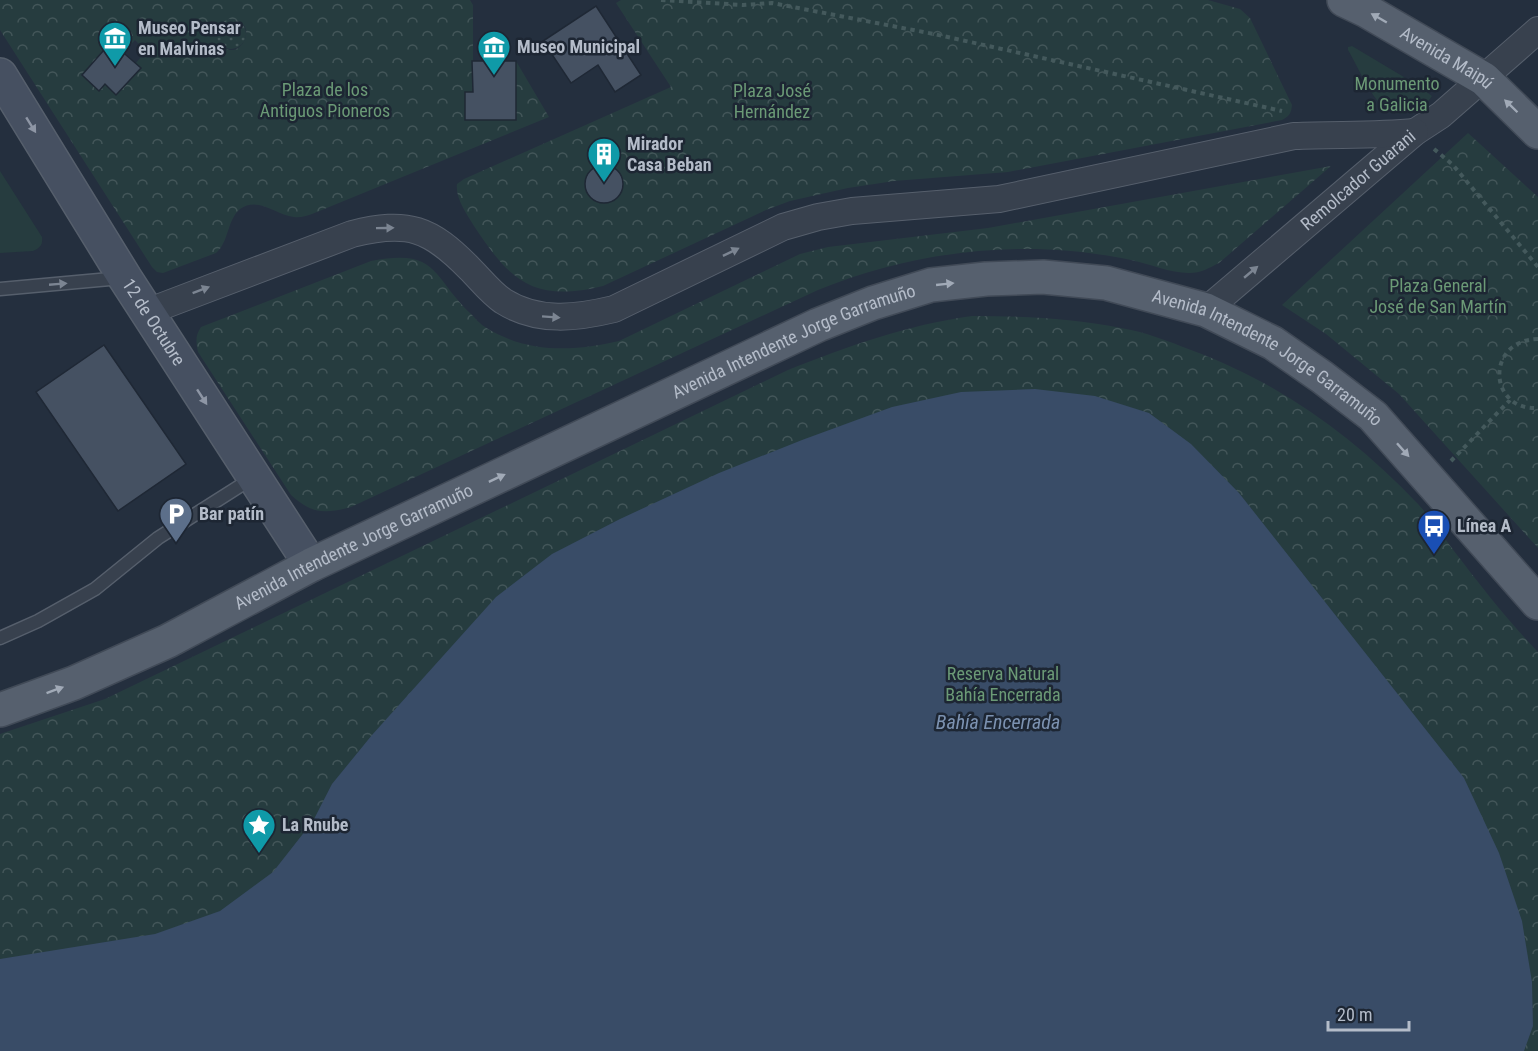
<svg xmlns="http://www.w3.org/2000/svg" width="1538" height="1051" font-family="'Roboto Condensed',sans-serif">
<defs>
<pattern id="grass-dots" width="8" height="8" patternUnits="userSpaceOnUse" patternTransform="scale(1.5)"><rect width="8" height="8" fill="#263c3f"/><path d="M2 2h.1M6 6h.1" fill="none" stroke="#435659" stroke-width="1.8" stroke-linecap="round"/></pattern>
<pattern id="forest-crowns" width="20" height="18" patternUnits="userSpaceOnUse" patternTransform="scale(1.5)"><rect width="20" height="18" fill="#263c3f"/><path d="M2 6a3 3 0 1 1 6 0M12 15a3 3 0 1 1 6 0" fill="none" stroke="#435659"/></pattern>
</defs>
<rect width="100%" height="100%" fill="#242f3e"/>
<path fill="url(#grass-dots)" d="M216 34a15 15 0 1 1 30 0a15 15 0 1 1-30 0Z"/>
<path fill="url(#forest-crowns)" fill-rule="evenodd" d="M0 0H470L473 5V92H465V120H516V61L549 117 312 214C306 216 300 218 294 217 276 215 258 196 240 209 227 220 229 242 216 253L163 273 157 272 152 267 0 30ZM229 19C262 19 241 65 221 45 211 35 218 23 229 19ZM135 40 146 51 136 63 141 68 116 95 105 84 99 90 82 75 111 43 123 53Z
M621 0H1208L1240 9 1250 18 1292 105C1291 113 1290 116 1282 120L1008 172 894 181 848 188 790 201 766 210 603 286C534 303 510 281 474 226 467 214 455 198 457 184L464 179 671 87 616 3Z
M1468 133 1538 197V548L1399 394 1326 334 1282 305Z
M1331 166 1219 263C1209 268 1201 273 1189 273 1170 273 1150 264 1131 260 1098 253 1061 249 1027 249 955 249 884 263 818 290L351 507C324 514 312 514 291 495L198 352C196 342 195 336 201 327L371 261C439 248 431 276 471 314 475 318 480 324 485 327 526 353 573 352 619 341L800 254 828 247 988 228Z
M972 316C1021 316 1072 318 1121 328 1145 332 1168 341 1191 350 1280 383 1352 435 1418 504 1431 518 1442 535 1454 551 1481 586 1507 620 1538 652V1051H0V734L105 699 788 370C848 346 907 325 972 316Z"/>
<path fill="#263c3f" d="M1352 46 1414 83 1432 96C1428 103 1418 110 1410 112 1404 114 1396 114 1391 112 1375 107 1357 65 1348 50V47Z
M0 171 42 237C43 245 40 248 33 251L0 253Z"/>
<path fill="#394c67" d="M1035 389 1095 396 1149 413 1191 444 1239 493 1464 778 1499 853 1522 921 1532 982 1533 1026 1524 1051H0V959L155 934 220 911 273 872 313 821 332 784 372 735 496 597 552 554 620 519 719 473 802 440 892 407 961 392Z"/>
<path fill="#455162" stroke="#1f2835" stroke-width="1.5" d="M596 6 641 75 615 92 598 65 571 83 543 41Z
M111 42 141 68 116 95 105 84 99 91 82 75Z
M472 61H516V120H465V92H473Z
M585 184a19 19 0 1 1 38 0a19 19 0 1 1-38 0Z
M104 345 186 464 118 511 36 392Z"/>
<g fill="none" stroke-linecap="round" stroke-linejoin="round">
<defs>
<path id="service" d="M0 289 121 278
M0 638 38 621 95 589 158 538 254 477"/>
<g id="minor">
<path id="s1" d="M1206 310 1415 132 1441 115 1538 30"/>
<path d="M147 312 352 234C408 220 430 228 470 269 481 280 491 293 503 301 538 323 577 318 614 309L783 227 818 217 852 211 999 199 1294 136C1334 134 1375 136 1415 132"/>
</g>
<g id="secondary">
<path id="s2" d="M0 75 125 278 311 565"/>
</g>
<g id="primary">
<path id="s3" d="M1344 0 1365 10 1484 79 1538 132"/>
<path id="s4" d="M0 710 74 683 168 641 311 565 818 325 873 303 931 285 986 279 1043 277 1106 283 1206 310 1273 343 1322 377 1373 416 1538 603"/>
</g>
</defs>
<use href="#service" stroke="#565f6c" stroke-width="15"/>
<use href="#minor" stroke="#565f6c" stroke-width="28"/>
<use href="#secondary" stroke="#565f6c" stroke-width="36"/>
<use href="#primary" stroke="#414a57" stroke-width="36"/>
<path stroke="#44595c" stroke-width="4" stroke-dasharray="4.5 4.5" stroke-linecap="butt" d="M661 0 743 5 772 3 934 34 1282 111
M1434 149 1453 165 1538 267
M1538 339C1485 340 1488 411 1538 408
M1451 461 1510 400"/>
<use href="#service" stroke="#38414e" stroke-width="12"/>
<use href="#minor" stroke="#38414e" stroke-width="26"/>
<use href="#secondary" stroke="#465061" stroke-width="33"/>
<use href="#primary" stroke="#56606e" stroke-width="33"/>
</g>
<defs><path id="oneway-solid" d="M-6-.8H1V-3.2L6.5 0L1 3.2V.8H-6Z" transform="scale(1.5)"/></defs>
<g fill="#a1aab7">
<use href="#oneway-solid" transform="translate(1379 18) rotate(-150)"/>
<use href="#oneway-solid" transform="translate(1511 106) rotate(-136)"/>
<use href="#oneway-solid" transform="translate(945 284) rotate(-6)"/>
<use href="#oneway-solid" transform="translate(1403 450) rotate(48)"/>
<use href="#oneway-solid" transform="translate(497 478) rotate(-25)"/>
<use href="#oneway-solid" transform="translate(55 690) rotate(-20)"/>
</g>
<g fill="#8e96a5">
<use href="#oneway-solid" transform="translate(31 125) rotate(58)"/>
<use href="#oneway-solid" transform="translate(202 397) rotate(57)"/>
</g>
<g fill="#7c8592">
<use href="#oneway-solid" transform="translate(385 228) rotate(-1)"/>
<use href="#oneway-solid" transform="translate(731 252) rotate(-26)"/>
<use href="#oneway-solid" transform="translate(1251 272) rotate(-40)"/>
<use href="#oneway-solid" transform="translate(58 284) rotate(-5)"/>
<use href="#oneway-solid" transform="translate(201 290) rotate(-21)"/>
<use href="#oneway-solid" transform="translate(551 317) rotate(4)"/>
</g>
<defs>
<symbol id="museum-pin" viewBox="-11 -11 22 30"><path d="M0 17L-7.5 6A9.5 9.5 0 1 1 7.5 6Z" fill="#0f9aa8" stroke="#1d2633"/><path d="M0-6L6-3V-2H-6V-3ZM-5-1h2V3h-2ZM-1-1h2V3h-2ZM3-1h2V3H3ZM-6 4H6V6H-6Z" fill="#fff"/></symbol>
<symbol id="building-pin" viewBox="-11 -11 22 30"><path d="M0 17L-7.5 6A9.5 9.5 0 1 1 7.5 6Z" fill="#0f9aa8" stroke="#1d2633"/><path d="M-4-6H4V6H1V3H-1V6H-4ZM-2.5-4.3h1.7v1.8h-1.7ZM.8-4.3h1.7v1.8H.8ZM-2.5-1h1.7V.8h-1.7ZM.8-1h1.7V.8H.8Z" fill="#fff"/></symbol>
<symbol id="parking-pin" viewBox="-11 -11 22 30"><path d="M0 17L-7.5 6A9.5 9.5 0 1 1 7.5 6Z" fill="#5c6f8a" stroke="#1d2633"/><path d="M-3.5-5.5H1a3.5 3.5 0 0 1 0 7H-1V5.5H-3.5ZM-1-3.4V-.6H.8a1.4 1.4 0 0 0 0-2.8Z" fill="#fff"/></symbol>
<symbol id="bus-pin" viewBox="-11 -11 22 30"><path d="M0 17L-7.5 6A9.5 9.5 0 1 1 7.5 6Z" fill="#1a4fb4" stroke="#1d2633"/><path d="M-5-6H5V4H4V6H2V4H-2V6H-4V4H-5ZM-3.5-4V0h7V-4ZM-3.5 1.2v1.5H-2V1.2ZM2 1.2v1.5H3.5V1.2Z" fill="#fff"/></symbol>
<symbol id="sight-pin" viewBox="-11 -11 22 30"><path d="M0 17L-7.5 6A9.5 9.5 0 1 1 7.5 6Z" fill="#0f9aa8" stroke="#1d2633"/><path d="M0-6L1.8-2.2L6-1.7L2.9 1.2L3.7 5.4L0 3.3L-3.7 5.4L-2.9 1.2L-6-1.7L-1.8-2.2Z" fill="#fff"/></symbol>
</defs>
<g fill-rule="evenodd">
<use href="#museum-pin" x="96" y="19" width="38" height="52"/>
<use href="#museum-pin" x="475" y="28" width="38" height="52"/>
<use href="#building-pin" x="585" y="135" width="38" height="52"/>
<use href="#parking-pin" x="157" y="495" width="38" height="52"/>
<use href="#bus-pin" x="1415" y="507" width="38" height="52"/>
<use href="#sight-pin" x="240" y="806" width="38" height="52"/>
</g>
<g text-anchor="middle" stroke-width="5" stroke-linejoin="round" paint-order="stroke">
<g font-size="18" font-weight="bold" fill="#b4bcc9" stroke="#1d2633" text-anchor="start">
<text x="138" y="34">Museo Pensar<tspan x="138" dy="21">en Malvinas</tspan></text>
<text x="517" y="53">Museo Municipal</text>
<text x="627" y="150">Mirador<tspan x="627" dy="21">Casa Beban</tspan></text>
<text x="199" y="520">Bar patín</text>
<text x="1457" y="532">Línea A</text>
<text x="282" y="831">La Rnube</text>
</g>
<g font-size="18" fill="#b4bcc9" stroke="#1d2633">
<text dy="6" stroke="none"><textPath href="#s3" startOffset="118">Avenida Maipú</textPath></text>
<text dy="6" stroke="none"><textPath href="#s1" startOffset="200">Remolcador Guarani</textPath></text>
<text dy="6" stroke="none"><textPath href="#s2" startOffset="291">12 de Octubre</textPath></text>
<text dy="6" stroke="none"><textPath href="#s4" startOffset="876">Avenida Intendente Jorge Garramuño</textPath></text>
<text dy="6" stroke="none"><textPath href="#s4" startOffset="1380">Avenida Intendente Jorge Garramuño</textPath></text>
<text dy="6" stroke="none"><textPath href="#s4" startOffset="390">Avenida Intendente Jorge Garramuño</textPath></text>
</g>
<g font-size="18" fill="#6b9a76" stroke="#1d2633">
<text x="1397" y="90">Monumento<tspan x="1397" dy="21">a Galicia</tspan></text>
<text x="325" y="96">Plaza de los<tspan x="325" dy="21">Antiguos Pioneros</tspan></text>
<text x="772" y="97">Plaza José<tspan x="772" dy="21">Hernández</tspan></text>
<text x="1438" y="292">Plaza General<tspan x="1438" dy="21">José de San Martín</tspan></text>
<text x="1003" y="680">Reserva Natural<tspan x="1003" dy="21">Bahía Encerrada</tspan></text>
</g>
<g font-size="20" font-style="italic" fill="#7c92b1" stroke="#1d2633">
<text x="998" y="729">Bahía Encerrada</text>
</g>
</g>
<path d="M1328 1021v9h81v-9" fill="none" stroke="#b4bcc9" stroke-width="3"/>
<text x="1337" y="1021" font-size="18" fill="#b4bcc9" stroke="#1d2633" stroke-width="4.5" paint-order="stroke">20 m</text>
</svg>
